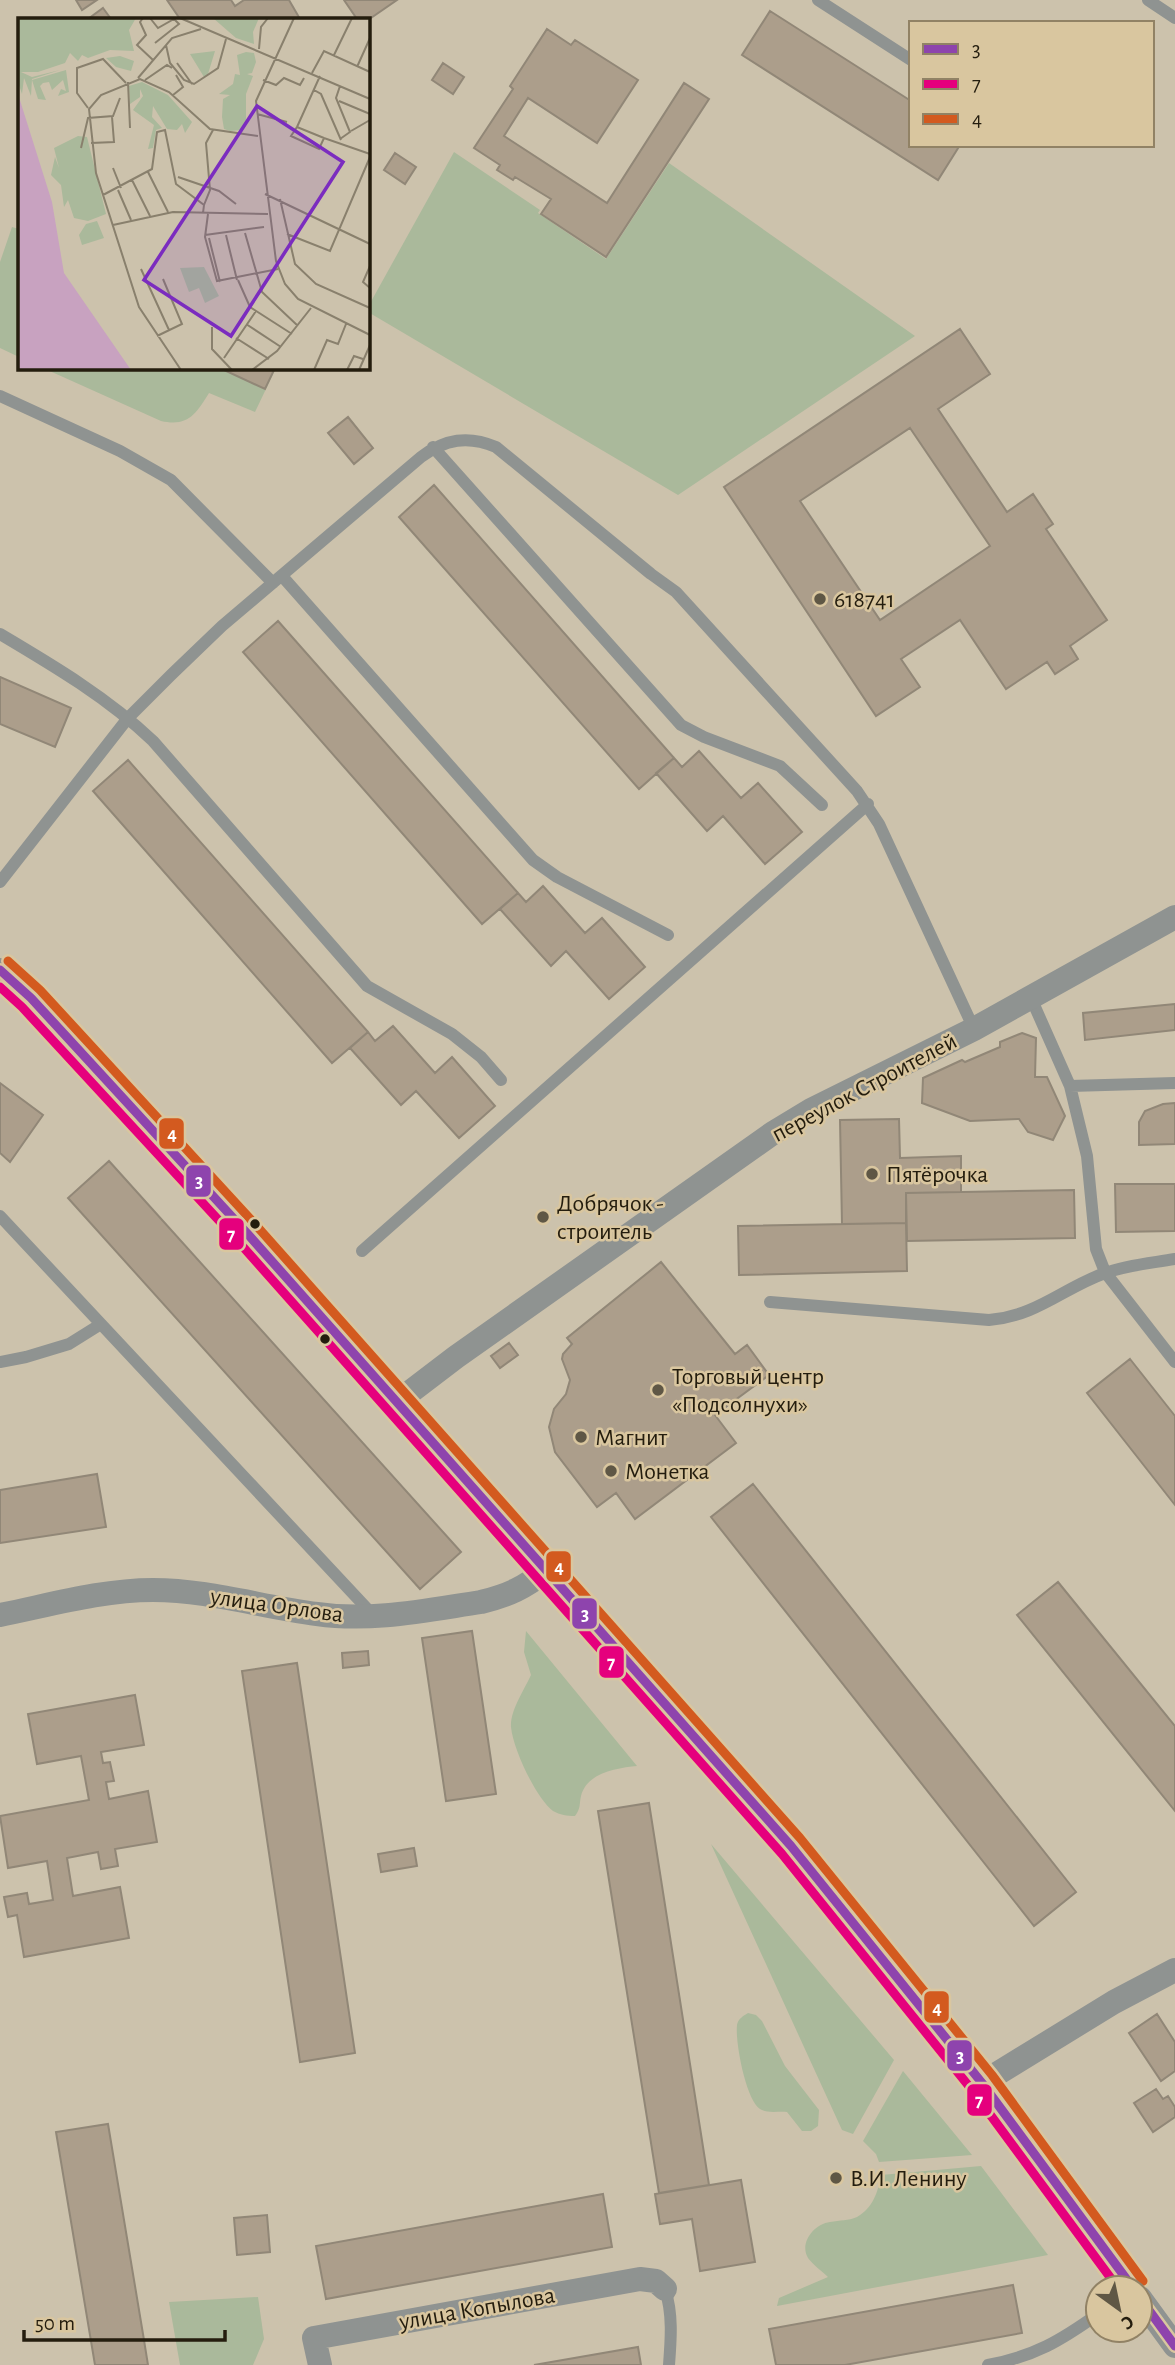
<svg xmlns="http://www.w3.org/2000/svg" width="1175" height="2365" font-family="'Alegreya Sans',sans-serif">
<rect width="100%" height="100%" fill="#ccc2ac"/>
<path fill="#aab99b" d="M454 152 540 210 538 213 606 259 669 163 915 336 678 495 368 312V307Z
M12 227 19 229V357L0 348V262Z
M43 368H276L255 412 209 393C196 414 188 427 161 421Z
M526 1631 637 1766C618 1768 587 1772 581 1796 579 1805 581 1808 575 1816 567 1816 560 1815 553 1811 536 1798 513 1749 511 1727 510 1711 524 1690 531 1675L524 1652Z
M711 1844 894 2060 853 2134 842 2130Z
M748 2013 756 2015 762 2021 785 2066 819 2110 818 2126 811 2131H802L787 2112C778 2111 768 2114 760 2109 746 2100 735 2042 737 2025 738 2019 743 2016 748 2013Z
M903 2071 972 2155 879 2162 876 2154 863 2141Z
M981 2166 1048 2255 777 2306 779 2298 828 2277C822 2271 813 2265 808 2258 799 2243 814 2224 830 2222 840 2220 848 2221 857 2217 873 2208 878 2192 881 2175Z
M258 2297 264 2339 253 2365H180L169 2302Z"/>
<path fill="#ac9e8b" stroke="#918777" stroke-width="2" fill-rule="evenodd" d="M76 0H97L82 10Z
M167 0H231L235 6 244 0H289L300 19H180Z
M344 0H397L368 20 357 19Z
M103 8 111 19H88Z
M770 11 911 101V145H960L938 180 742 55Z
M547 29 571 45 575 40 638 80 597 143 528 98 504 136 607 203 684 83 709 99 606 257 541 214 551 199 515 177 513 180 497 170 500 165 474 148 513 89 510 86Z
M443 63 464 77 453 94 432 80Z
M395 153 416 167 405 184 384 170Z
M960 329 990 374 938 409 1007 512 1033 494 1053 524 1046 529 1107 620 1070 646 1078 659 1055 674 1047 662 1006 689 960 620 901 659 920 687 876 716 724 487ZM910 428 990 546 880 620 800 501Z
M225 368H275L265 389 224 370Z
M348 417 373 448 354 464 328 433Z
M434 485 674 758 639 789 399 517Z
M278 621 518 893 482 924 243 652Z
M0 677 71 708 55 747 0 724Z
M699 751 741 798 758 783 802 832 765 864 723 816 707 831 656 773 674 758 682 767Z
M128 760 368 1032 332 1063 93 791Z
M543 886 585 933 602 918 645 967 609 999 566 951 551 966 500 909 518 893 526 902Z
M1175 1004V1030L1085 1040 1083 1013Z
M393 1026 435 1073 452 1057 495 1106 459 1138 416 1091 401 1105 350 1048 368 1032 375 1041Z
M1022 1033 1036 1038 1035 1077H1047L1065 1116 1053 1140 1028 1132 1019 1119 970 1121 922 1103 923 1078 962 1060 965 1062 1000 1047V1042Z
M0 1083 43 1115 10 1162 0 1153Z
M1175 1103V1144L1139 1145V1122L1145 1111 1163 1104Z
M899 1119 900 1158 961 1156V1192L906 1193V1223L842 1224 840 1120Z
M109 1161 461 1552 420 1589 68 1198Z
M1115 1184H1175V1231L1116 1232Z
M1074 1190 1075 1238 907 1241 906 1193Z
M906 1223 907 1271 739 1275 738 1226Z
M661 1262 735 1354 747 1345 769 1375 715 1415 736 1443 635 1519 616 1493 597 1507 555 1452 549 1427 554 1409 566 1394 570 1380 562 1359 563 1354 572 1344 567 1338Z
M509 1343 518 1355 500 1368 491 1356Z
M1130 1359 1175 1416V1505L1087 1393Z
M97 1474 106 1527 0 1543V1490Z
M753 1484 1076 1892 1034 1926 711 1517Z
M1058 1582 1175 1726V1811L1017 1615Z
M472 1631 496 1794 446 1801 422 1638Z
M368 1651 369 1665 343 1668 342 1653Z
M297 1663 355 2053 300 2062 242 1671Z
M135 1695 144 1745 101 1752 103 1763 110 1762 114 1781 106 1782 109 1799 148 1791 157 1842 115 1849 118 1866 101 1869 98 1852 67 1858 73 1896 120 1887 129 1938 24 1957 17 1915 8 1917 4 1897 27 1893 29 1904 53 1900 47 1861 8 1868 0 1816 89 1800 81 1756 37 1764 28 1714Z
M649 1803 709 2185 659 2193 598 1811Z
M414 1848 417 1866 381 1872 378 1854Z
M1157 2014 1175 2042V2071L1161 2081 1129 2033Z
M1156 2089 1163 2099 1168 2096 1175 2107V2117L1153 2132 1134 2103Z
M108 2124 143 2334 148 2365H95L56 2132Z
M741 2180 755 2262 700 2271 692 2219 660 2224 655 2194Z
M603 2194 612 2247 326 2299 316 2246Z
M267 2215 270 2252 237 2255 234 2218Z
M1013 2285 1022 2333 845 2365H776L769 2329Z
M638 2347 641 2365H534Z"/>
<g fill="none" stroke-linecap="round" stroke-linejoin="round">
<path stroke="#8f9391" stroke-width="12" d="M818 0 911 60
M1148 0 1175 18
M0 396 120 451 171 480 273 583
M433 447 681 725 704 737 780 766 822 805
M282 576 533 860 557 877 668 935
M0 634C54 666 108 698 153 741L367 986 452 1034 481 1057 501 1080
M0 882 128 718 171 675 222 626 421 457C445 439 468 435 496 447L651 574 676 592 857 791 879 824 974 1029
M1031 998 1070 1086 1175 1083
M1070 1086 1087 1156 1096 1249 1105 1272 1175 1362
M0 1216 374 1616
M362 1251 868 804
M770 1302 989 1320C1037 1316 1063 1288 1105 1273 1127 1265 1152 1263 1175 1259
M0 1362 26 1357 69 1344 101 1324
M665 2289C673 2314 671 2339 669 2365
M988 2365C1035 2356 1060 2341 1098 2314"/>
<path stroke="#8f9391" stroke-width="24" d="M0 970 31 998 245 1231 791 1846 982 2083 1133 2288
M397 1402 456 1357 773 1133 811 1110 974 1029 1175 917
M0 1615C50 1605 102 1590 153 1590 208 1590 262 1607 317 1614 372 1622 427 1610 481 1602 509 1595 524 1588 547 1570
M982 2083 1114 2002 1175 1970
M1140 2298 1175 2346
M320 2365 314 2338 640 2279 656 2281 665 2289"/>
<defs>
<path id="bus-1" d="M0 970 31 998 245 1231 791 1846 982 2083 1133 2288
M1140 2298 1175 2346"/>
<path id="bus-2" d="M0 987 22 1007 236 1239 782 1854 972 2090 1118 2288"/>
<path id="bus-3" d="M8 961 40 990 254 1223 800 1838 992 2075 1143 2281"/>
</defs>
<use href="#bus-1" stroke="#d9c69f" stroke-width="14"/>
<use href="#bus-2" stroke="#d9c69f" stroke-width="14"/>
<use href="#bus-3" stroke="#d9c69f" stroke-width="14"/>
<use href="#bus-1" stroke="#8e44ad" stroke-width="9"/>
<use href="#bus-2" stroke="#e5007d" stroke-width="9"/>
<use href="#bus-3" stroke="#d35a1f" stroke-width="9"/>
</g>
<g fill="#5f5745" stroke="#d9c69f" stroke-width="2.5">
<circle cx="820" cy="599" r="7"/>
<circle cx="872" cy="1174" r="7"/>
<circle cx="543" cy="1217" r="7"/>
<circle cx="658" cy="1390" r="7"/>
<circle cx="581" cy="1437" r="7"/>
<circle cx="611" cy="1471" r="7"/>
<circle cx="836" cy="2178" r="7"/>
</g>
<g fill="#241d0e" stroke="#d9c69f" stroke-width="2.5">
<circle cx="255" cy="1224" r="6"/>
<circle cx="325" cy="1339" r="6"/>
</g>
<g text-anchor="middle" stroke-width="5" stroke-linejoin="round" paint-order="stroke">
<g font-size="24" fill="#241d0e" stroke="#d9c69f" text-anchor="start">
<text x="834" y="607">618741</text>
<text x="886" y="1182">Пятёрочка</text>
<text x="557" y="1211">Добрячок -<tspan x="557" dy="28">строитель</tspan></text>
<text x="672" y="1384">Торговый центр<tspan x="672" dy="28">«Подсолнухи»</tspan></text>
<text x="595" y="1445">Магнит</text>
<text x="625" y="1479">Монетка</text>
<text x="850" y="2186">В.И. Ленину</text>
</g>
<g font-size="24" fill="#241d0e" stroke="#d9c69f">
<text transform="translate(864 1087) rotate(-28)" y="8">переулок Строителей</text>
<text transform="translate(277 1605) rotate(8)" y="8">улица Орлова</text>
<text transform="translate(477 2308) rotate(-10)" y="8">улица Копылова</text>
</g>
</g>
<g transform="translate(18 18)">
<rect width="352" height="352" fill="#ccc2ac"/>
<path d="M0 0H118L111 12 116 33 92 32 70 40 64 37 60 43 52 35 47 45 20 54H3L14 59 42 52 14 61 13 78 6 60 4 76 0 64ZM195 0H241L235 14 236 26 218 20ZM197 33 190 56 186 59 172 36ZM228 34 236 35 238 44 234 55 229 56 235 58 228 76V104L223 112 212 113 206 111 204 99 205 81 212 77 201 76 215 66 217 56 222 57 219 37ZM102 38 116 43 113 53 98 49 88 40ZM48 52 51 74 40 78 43 71 48 73 45 62 34 72 31 64 25 65 22 68 28 82 20 81 14 62ZM124 64 150 77 174 104 167 115 164 106 159 112 149 111 135 88 134 99 144 110 138 112 135 130 130 131 136 107 115 92 125 78 122 71V79L112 86 111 68ZM60 118 69 119 88 196 70 203 56 200 50 182 46 189 43 167 33 157 37 139 41 150 36 130ZM79 203 86 220 64 227 61 217 68 206ZM186 249 201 278 187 285 181 270 171 274 162 250Z" fill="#aab99b"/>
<path d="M0 76 34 184 46 255 113 352H0Z" fill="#c8a2c0"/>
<path fill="none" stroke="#89806d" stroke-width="2" d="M125 0 122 4 128 17 119 27 135 42M132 0 140 10 156 1 161 6 137 25M162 0 352 81M276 0 238 83 258 243 267 266 280 281 352 317M148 27 152 45 166 62 176 66 200 50 208 21M241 31 243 9 250 0M316 37 334 0M159 45 174 66M339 49 352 20M294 55 306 33 352 54M120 60 154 20 183 11M127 62 149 47 154 50M245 62 258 67 266 60 282 67 286 60M110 64 112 110M296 72 303 76 323 122M155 77 165 69 158 57M321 83 352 96M70 90 59 75V50L85 41 108 65M239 96 269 104M279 109 302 58M333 113 352 102M306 120 279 109 273 118 301 131 306 120 352 136M322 121 332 114 318 80 322 68M73 125 96 124 94 99M63 130 70 100 95 98 102 80M95 150 103 170M130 154 150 194M160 159 201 173 218 186M114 162 132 198M100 172 113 202M247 176 352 226M85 177 134 151 139 114 147 112 158 166 186 187 185 195M262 181 277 246 298 266 352 290M186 187 192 172 188 125 195 112M190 196 187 219 199 263 260 251M95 207 155 194 250 196M227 215 244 274 280 308M269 216 312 233 352 139M187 217 246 209M208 217 219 262M191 220 202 264M352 248 345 264 352 270M123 251 151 312M220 262 232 289 274 316M228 306 263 329M194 309V331L214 352M139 318 164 306 145 261M218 320 251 341M206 340 238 293M163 352 121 289 78 155 71 91 83 77 122 61 151 74 192 111 240 118M234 352 259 333 293 290M296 352 309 322 320 326 328 306M329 352 336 338 345 341M341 352 352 327"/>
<path fill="#7b2cbf" fill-opacity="0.15" stroke="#7b2cbf" stroke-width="3.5" d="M239 88 325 144 213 318 126 262Z"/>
<rect width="352" height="352" fill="none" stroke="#241d0e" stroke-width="3.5"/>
</g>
<g stroke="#d9c69f" stroke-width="2.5">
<rect x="158" y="1117" width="27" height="33" rx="7" fill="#d35a1f"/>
<rect x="185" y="1164" width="27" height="34" rx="7" fill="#8e44ad"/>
<rect x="218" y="1217" width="27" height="34" rx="7" fill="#e5007d"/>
<rect x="545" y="1550" width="27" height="33" rx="7" fill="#d35a1f"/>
<rect x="571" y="1597" width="27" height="33" rx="7" fill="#8e44ad"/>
<rect x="598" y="1645" width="27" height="34" rx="7" fill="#e5007d"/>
<rect x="923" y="1990" width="27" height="34" rx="7" fill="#d35a1f"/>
<rect x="946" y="2039" width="27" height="33" rx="7" fill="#8e44ad"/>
<rect x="966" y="2083" width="27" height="34" rx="7" fill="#e5007d"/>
</g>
<g font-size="19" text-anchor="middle" font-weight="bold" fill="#fff">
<text x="172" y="1140">4</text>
<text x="199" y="1187">3</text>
<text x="231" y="1241">7</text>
<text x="559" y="1573">4</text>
<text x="585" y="1620">3</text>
<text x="611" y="1669">7</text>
<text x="937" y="2014">4</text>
<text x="960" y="2062">3</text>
<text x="979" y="2107">7</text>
</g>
<rect x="909" y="21" width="245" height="126" fill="#d9c69f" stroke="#918265" stroke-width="2"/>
<rect x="923" y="44" width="35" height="10" fill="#8e44ad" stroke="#918265" stroke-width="2"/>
<text x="972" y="56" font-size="21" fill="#241d0e">3</text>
<rect x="923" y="79" width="35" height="10" fill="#e5007d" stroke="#918265" stroke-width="2"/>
<text x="972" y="91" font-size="21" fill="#241d0e">7</text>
<rect x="923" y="114" width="35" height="10" fill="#d35a1f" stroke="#918265" stroke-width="2"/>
<text x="972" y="126" font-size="21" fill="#241d0e">4</text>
<g transform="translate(1119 2309) rotate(147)"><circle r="33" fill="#d9c69f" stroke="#918265" stroke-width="2"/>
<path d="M0-5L12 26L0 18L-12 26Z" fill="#5f5745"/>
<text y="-10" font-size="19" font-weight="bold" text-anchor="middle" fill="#241d0e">С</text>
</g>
<path d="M24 2330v10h201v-10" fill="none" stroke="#241d0e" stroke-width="3.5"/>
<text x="35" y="2330" font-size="21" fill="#241d0e" stroke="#d9c69f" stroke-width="5" paint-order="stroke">50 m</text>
</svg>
